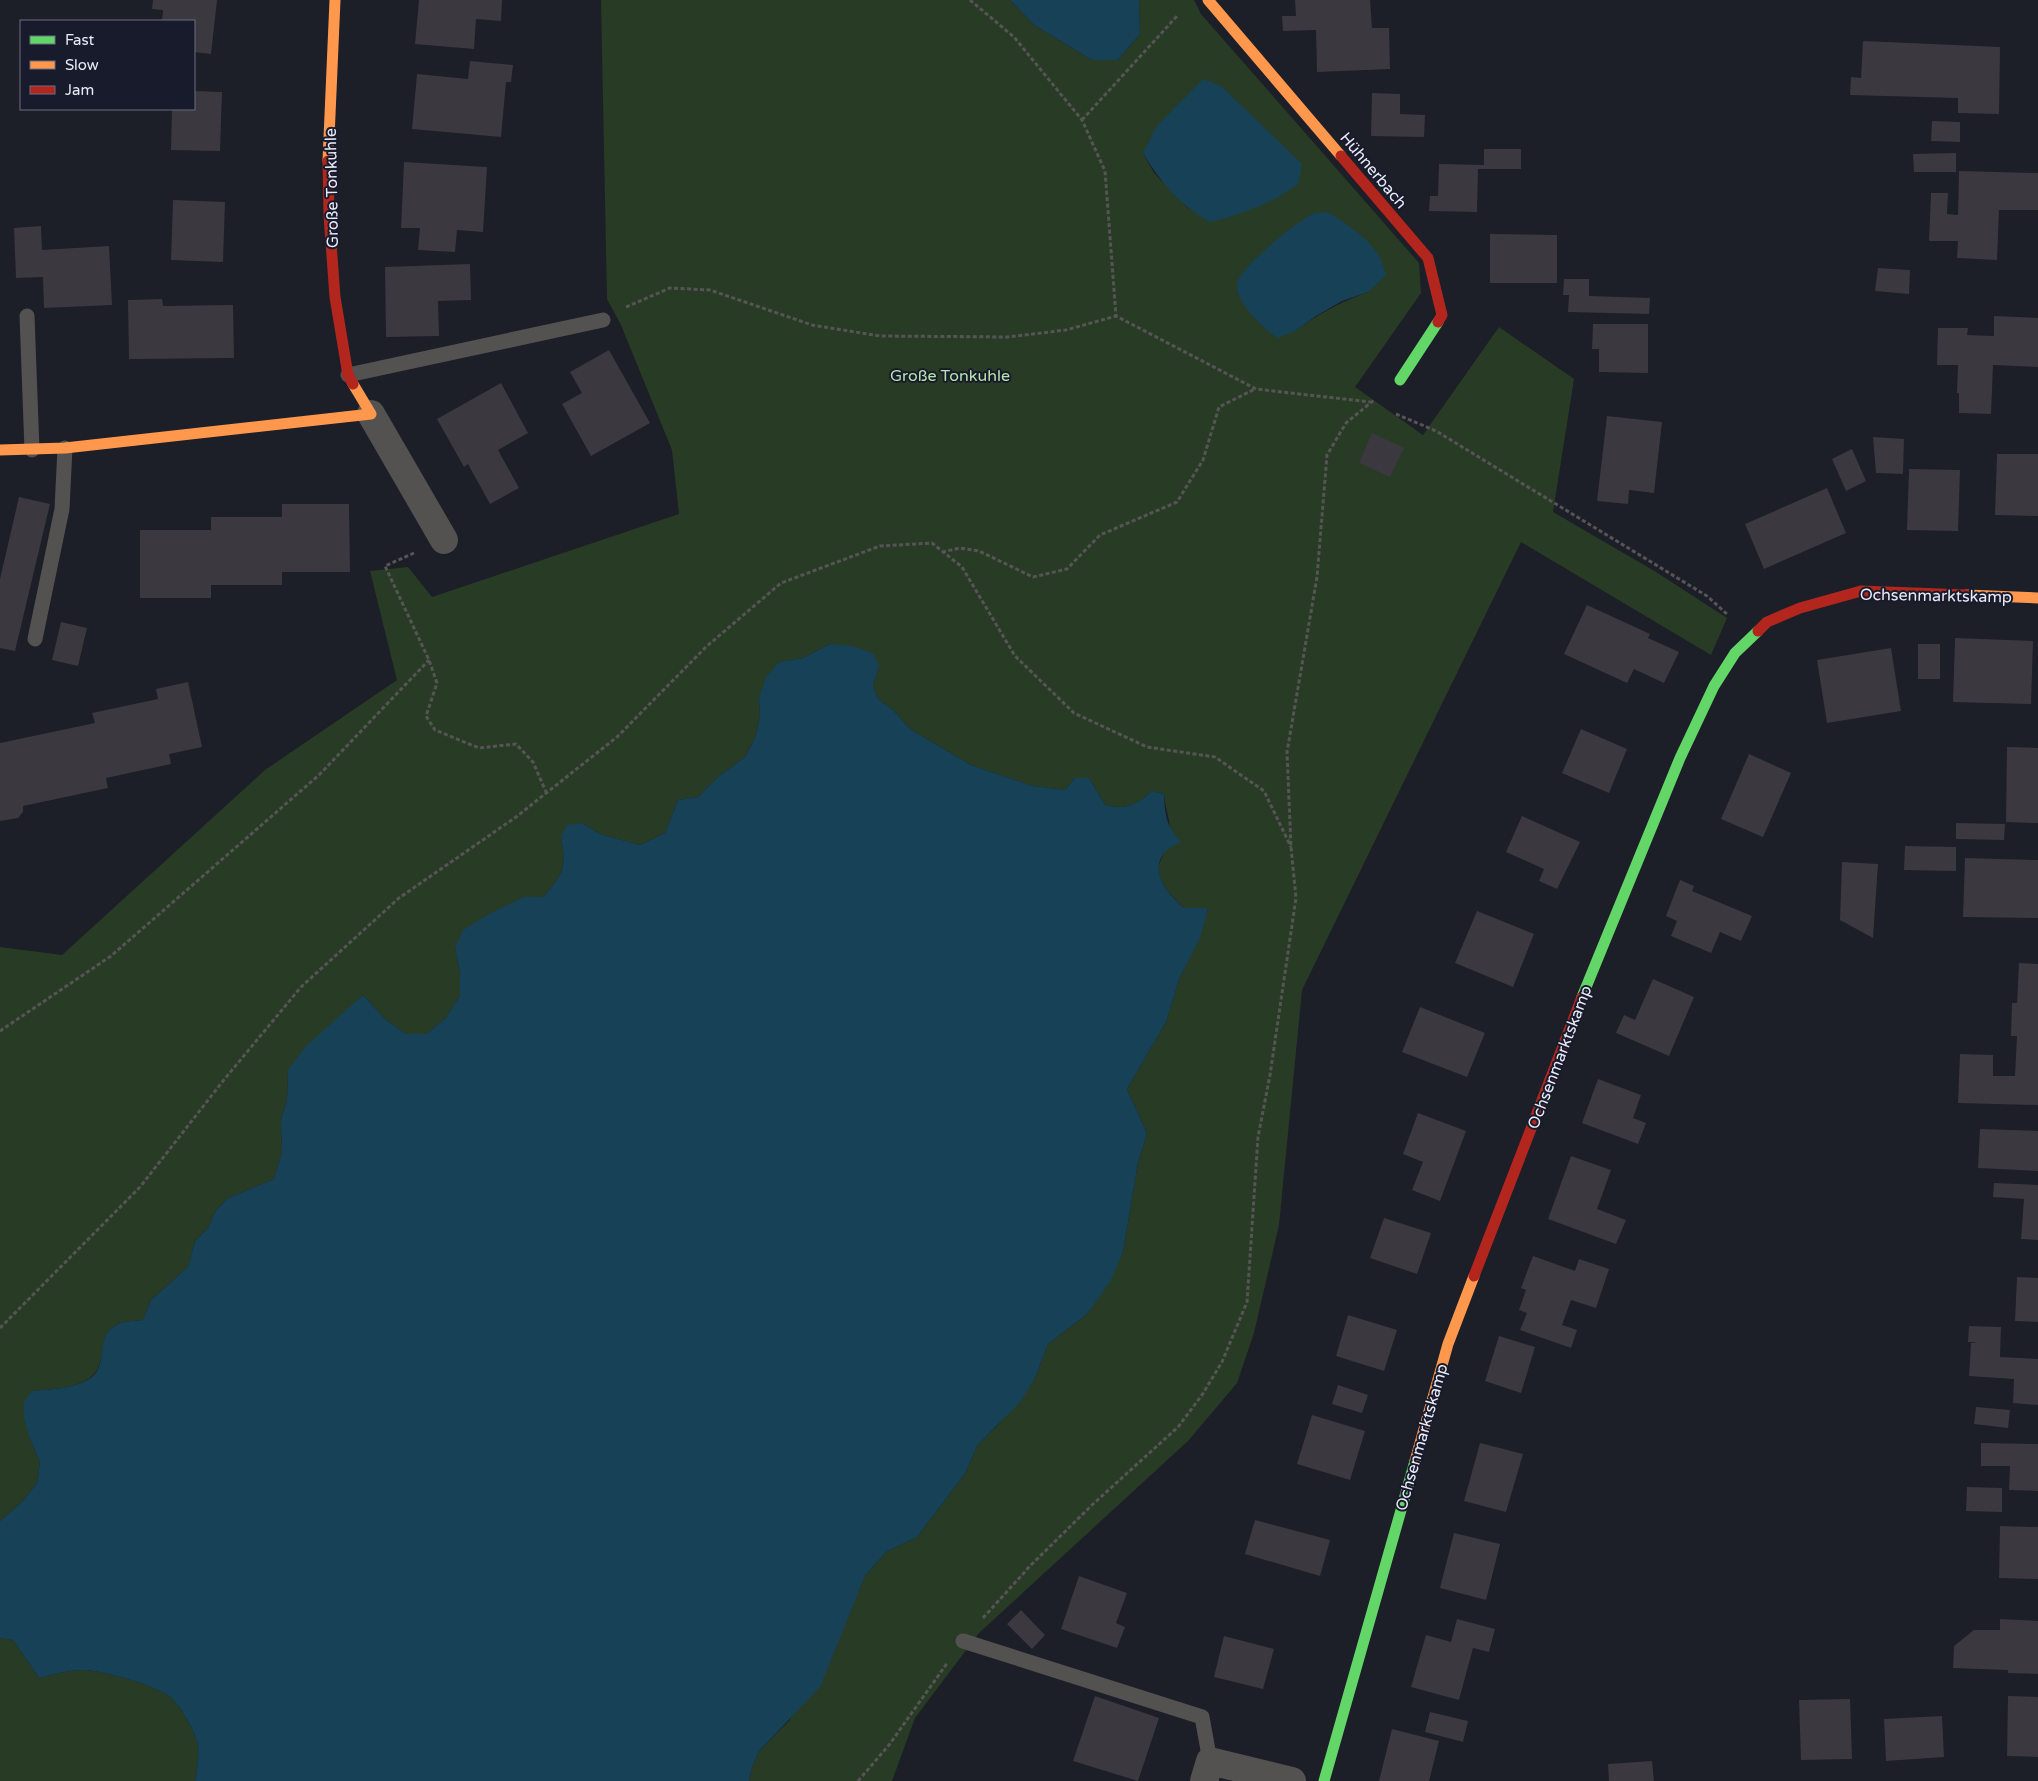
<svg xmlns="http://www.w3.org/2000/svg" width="2038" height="1781" font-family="'Varela Round',sans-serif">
<rect width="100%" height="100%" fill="#1c1e28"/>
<path fill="#283c25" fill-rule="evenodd" d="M601 0H1010L1034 25 1092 60H1118L1140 34 1139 0H1194L1201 14 1419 263 1421 293 1355 387 1423 435 1499 327 1574 379 1553 512 1656 572 1727 618 1711 655 1521 542 1302 990 1279 1225 1254 1333 1237 1383 1188 1441 979 1633 915 1718 892 1781H749L752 1767 760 1750 789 1721 841 1633 865 1576 886 1552 917 1537 966 1472 977 1446 998 1425 1035 1378 1048 1344 1087 1314 1123 1252 1138 1163 1147 1133 1127 1089 1166 1022 1180 977 1199 938 1208 908H1184C1173 898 1153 878 1160 862 1164 852 1170 840 1170 828 1169 817 1165 806 1164 794L1152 791C1136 805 1126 810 1105 805L1089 778H1075L1065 790 1033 786 971 765 910 729 893 710 878 699 873 685 879 667 830 644 803 658 779 662 759 698 760 717 755 738 745 757 719 776 698 797 678 800 665 833 640 845 600 834 582 823 561 836C566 868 565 872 543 897H524L455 948 460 972V995L445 1019 426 1034H406L386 1020 363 995 288 1070 287 1099 281 1120 282 1152 274 1179 228 1198 216 1210 208 1228 195 1241 188 1267 151 1300 143 1320C135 1321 122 1321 116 1325 96 1337 108 1363 92 1376 78 1389 50 1389 32 1391L30 1439 40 1462 37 1483 23 1501 0 1521V947L62 955 265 770 397 680 370 571 408 567 432 597 679 514 672 450 621 325 607 299ZM1143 153 1191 211 1154 173ZM1347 225 1363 238 1379 256 1368 292C1341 302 1318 314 1295 331Z
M0 1638 13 1640 39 1678C53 1674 66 1671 81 1670 99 1669 154 1685 169 1696 180 1704 196 1733 198 1746 199 1756 197 1771 195 1781H0Z"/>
<path fill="#174157" d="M1010 0H1139L1140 34 1118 60H1092L1034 25Z
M1203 79 1221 86 1302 164 1298 184C1271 204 1243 214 1210 222 1181 206 1159 181 1143 153L1157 126Z
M1328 212C1346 224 1368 237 1379 256 1382 261 1384 269 1386 275L1368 292 1342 301 1316 316 1295 331 1277 338C1264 328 1235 303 1237 284 1238 269 1298 220 1313 214 1317 212 1323 213 1328 212Z
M830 644 853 646 874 654 879 667 873 685 878 699 893 710 910 729 971 765 1033 786 1065 790 1075 778H1089L1105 805C1126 810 1136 805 1152 791L1164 794C1165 816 1166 825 1181 842 1176 845 1168 848 1164 853 1149 873 1169 895 1184 908H1208L1200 938 1180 977 1166 1022 1127 1089 1147 1133 1138 1163 1123 1252 1110 1282 1087 1314 1048 1344 1035 1378 1020 1402 977 1446 966 1472 917 1537 886 1552 865 1576 820 1687 760 1750 752 1767 749 1781H195C197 1771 199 1756 198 1746 196 1733 180 1704 169 1696 154 1685 99 1669 81 1670 66 1671 53 1674 39 1678L13 1640 0 1638V1521L23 1501 37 1483 40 1462 30 1439 24 1418V1402L32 1391C50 1389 78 1389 93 1376 108 1363 95 1337 116 1325 122 1321 135 1321 143 1320L151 1300 188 1267 195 1241 208 1228 216 1210 228 1198 274 1179 282 1152 281 1120 287 1099 288 1070 306 1046 363 995 386 1020 406 1034H426L445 1019 460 995V972L455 948 463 930 489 914 524 897H543C565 872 566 868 561 836L567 825 582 823 600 834 640 845 665 833 678 800 698 797 719 776 745 757 755 738 760 717 759 698 766 677 779 662 803 658Z"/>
<path fill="#3b3840" d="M153 0H217L211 54 194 52V21H162L163 10 152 9Z
M419 0H502L501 21 476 19 474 49 415 44Z
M1295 0H1370L1372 28H1389L1390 69 1317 72 1316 30 1283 31 1282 16H1296Z
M1863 41 2000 47 1999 114 1958 113V98L1850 95 1851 77 1861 78Z
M470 61 513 65 511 82H506L501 137 412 129 417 74 468 79Z
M194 91 222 92 220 151 171 150 172 109H194Z
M1372 93 1400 94V114L1425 115 1424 137 1371 136Z
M1932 121 1960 122V142L1931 141Z
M1484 149H1521V169H1478L1477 212 1429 211 1430 196H1438L1439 164 1484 165Z
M1956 153V172H1914L1913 154Z
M404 162 487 167 483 232 457 230 455 252 418 250 420 228H401Z
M1959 171 2038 173V210H1999L1997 260 1957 258 1958 241H1929L1931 193H1948L1947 214 1958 215Z
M173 200 225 202 223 262 171 260Z
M41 226 42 250 109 246 112 305 44 308 43 277 16 278 14 228Z
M1490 234 1557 235V283H1490Z
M470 264 471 300 438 301 439 336 386 337 385 267Z
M1878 268 1910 270 1909 294 1875 291Z
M1564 279H1589V296L1650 298 1649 314 1568 312 1569 295H1563Z
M162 299 163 306 233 305 234 358 129 359 128 300Z
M1994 316 2038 318V367L1993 365 1991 414 1959 413V393H1957L1958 365H1937L1938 328H1968L1967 335 1994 336Z
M1593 324H1648V373L1599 372V349H1592Z
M609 350 650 423 591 456 562 404 582 393 570 372Z
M501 383 528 433 498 450 519 488 490 504 468 464 464 467 437 419Z
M1607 416 1662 422 1654 493 1629 490 1628 504 1597 501Z
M1372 433 1404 448 1390 477 1359 463Z
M1873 437 1904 439 1903 474 1876 473Z
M1852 449 1866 481 1846 491 1832 459Z
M1997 454H2038V516L1995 515Z
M1909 469 1960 470 1958 531 1907 530Z
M1827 488 1846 533 1764 569 1745 524Z
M19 497 50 504 15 651 0 648V579Z
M282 504H349L350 572H282V585H211V598H140V530H211V517H282Z
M1587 605 1650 634 1648 638 1679 652 1664 683 1634 669 1627 683 1564 654Z
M61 622 87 628 78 666 52 660Z
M1955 638 2033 641 2031 704 1953 702Z
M1918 644H1940V679H1918Z
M1891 648 1901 711 1827 723 1817 660Z
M188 682 202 747 169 754 171 764 106 778 108 788 23 806V812L18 818 0 821V743L95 723 92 713 158 699 156 689Z
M1581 729 1627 749 1609 793 1562 773Z
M2007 747 2038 748V823L2006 822Z
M1749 754 1791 773 1763 837 1721 819Z
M1522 816 1580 842 1557 889 1539 881 1544 869 1506 852Z
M1956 823 2005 824 2004 840 1956 839Z
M1905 846 1956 847V871L1904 870Z
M1965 858 2038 860V918L1963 917Z
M1842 862 1878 864 1873 938 1840 920Z
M1680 880 1694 886 1692 891 1752 916 1741 941 1720 932 1711 953 1671 936 1677 921 1666 916Z
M1477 911 1534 934 1513 987 1455 963Z
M2019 963 2038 964V1105L1958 1103 1960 1054 1993 1055V1076H2015L2017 1036H2011L2012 1003H2017Z
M1653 979 1694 997 1669 1056 1616 1033 1624 1015 1635 1020Z
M1420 1007 1485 1033 1467 1077 1402 1052Z
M1598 1079 1641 1095 1633 1118 1646 1123 1638 1144 1582 1123Z
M1418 1113 1466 1131 1440 1201 1412 1190 1423 1162 1403 1154Z
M1980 1129 2038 1131V1171L1978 1168Z
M1571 1156 1611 1170 1597 1209 1626 1220 1616 1244 1548 1219Z
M1994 1183 2038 1185V1240L2021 1239 2024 1199 1993 1197Z
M1384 1218 1431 1233 1417 1274 1370 1258Z
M1533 1256 1575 1271 1579 1259 1609 1269 1596 1308 1571 1300 1562 1325 1577 1330 1571 1348 1520 1330 1527 1313 1519 1310 1526 1290 1521 1288Z
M2017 1277 2038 1278V1322L2015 1321Z
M1348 1315 1397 1330 1384 1371 1336 1356Z
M1969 1326 2001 1327 2000 1357 2038 1359V1405L2013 1403 2014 1379 1969 1376 1971 1343 1978 1342H1968Z
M1499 1336 1535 1347 1521 1393 1485 1381Z
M1338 1385 1368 1395 1362 1413 1332 1404Z
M1976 1407 2010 1410 2008 1428 1974 1424Z
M1312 1415 1365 1431 1350 1480 1297 1464Z
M1480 1443 1523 1454 1506 1512 1464 1501Z
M1981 1443 2038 1444V1491L2009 1490 2010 1466H1981Z
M1967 1487 2002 1488V1512L1966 1511Z
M1255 1520 1330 1540 1320 1576 1245 1554Z
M2000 1526 2038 1527V1579L1999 1578Z
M1454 1533 1500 1544 1486 1600 1440 1588Z
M1079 1576 1127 1593 1116 1623 1125 1627 1117 1648 1061 1629Z
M1021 1610 1045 1635 1032 1649 1007 1624Z
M1457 1619 1495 1629 1489 1652 1473 1648 1459 1700 1411 1687 1426 1635 1451 1642Z
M2000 1619 2038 1621V1674L2008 1673V1670L1953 1668 1954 1646 1974 1630H2000Z
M1224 1636 1274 1649 1263 1689 1214 1677Z
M1095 1696 1159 1718 1138 1781 1073 1761Z
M2008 1696 2038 1697V1757L2007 1756Z
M1850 1699 1852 1759 1801 1760 1799 1700Z
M1430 1712 1468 1721 1463 1742 1425 1732Z
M1942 1716 1944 1757 1886 1761 1884 1719Z
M1392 1729 1439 1741 1429 1781H1379Z
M1652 1761 1654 1781H1609L1608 1764Z"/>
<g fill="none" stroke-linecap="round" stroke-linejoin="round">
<path stroke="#565556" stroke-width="3" stroke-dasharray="4 2.5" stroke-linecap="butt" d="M970 0 1014 37 1082 120 1105 171 1116 316 1256 389 1370 402
M1082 120 1178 15
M626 307 670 288 710 290 812 325 880 336 1008 337 1066 330 1116 316
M1396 414 1436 431 1707 596 1728 615
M942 552 960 548 979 551 1033 577 1067 569 1100 535 1177 502 1203 460 1219 407 1255 389
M414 553 385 566 429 660 437 683 426 716 435 730 479 748 516 744 533 762 546 792
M0 1031 111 956 319 775 429 660
M0 1328 140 1187 223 1081 301 987 399 898 516 817 617 737 707 646 781 583 880 546 932 543 962 567 1015 656 1074 713 1147 747 1215 757 1264 791 1291 847
M983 1618 1031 1565 1092 1505 1178 1427 1202 1395 1222 1362 1247 1302 1258 1137 1270 1075 1296 898 1291 847 1287 752 1317 577 1327 455 1346 423 1374 400
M858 1781 889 1745 948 1662"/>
<path stroke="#545250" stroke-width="15" d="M27 316 32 450
M348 375 603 320
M35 639 62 509 65 448
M963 1641 1202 1717 1210 1761"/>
<path stroke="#545250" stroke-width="28" d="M371 414 444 540
M1204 1781 1210 1761 1292 1781"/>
<path stroke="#63d668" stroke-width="11" d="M1400 380 1438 322
M1582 997 1680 758 1714 686 1735 653 1758 631
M1324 1781 1415 1461"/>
<path stroke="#ff974d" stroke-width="11" d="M1208 0 1341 156
M328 161 335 0
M0 450 65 448 371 414 353 384
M1967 595 2038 598
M1415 1461 1448 1344 1474 1276"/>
<path stroke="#b3261e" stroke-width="11" d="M1341 156 1428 258 1442 315 1438 322
M328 161 329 215 335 297 348 375 353 384
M1758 631 1767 622 1800 608 1861 591 1967 595
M1474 1276 1582 997"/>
</g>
<g text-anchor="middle" stroke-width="4" stroke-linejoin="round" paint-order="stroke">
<g font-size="16" fill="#e9ecf8" stroke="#181b2c">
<text transform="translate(1374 170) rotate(50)" y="6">Hühnerbach</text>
<text transform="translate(331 188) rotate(-91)" y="6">Große Tonkuhle</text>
<text transform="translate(1936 595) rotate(1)" y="6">Ochsenmarktskamp</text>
<text transform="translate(1559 1057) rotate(-69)" y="6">Ochsenmarktskamp</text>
<text transform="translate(1421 1437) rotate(-74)" y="6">Ochsenmarktskamp</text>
</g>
<g font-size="16" fill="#b6e5aa" stroke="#181b2c">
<text x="950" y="381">Große Tonkuhle</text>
</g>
</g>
<rect x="20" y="20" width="175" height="90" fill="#181b2c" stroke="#6c6f7e"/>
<rect x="30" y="36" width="25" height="8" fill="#63d668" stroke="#6c6f7e"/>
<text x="65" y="45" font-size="15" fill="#e9ecf8">Fast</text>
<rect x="30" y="61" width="25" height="8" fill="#ff974d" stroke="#6c6f7e"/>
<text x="65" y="70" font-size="15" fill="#e9ecf8">Slow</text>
<rect x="30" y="86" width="25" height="8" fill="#b3261e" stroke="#6c6f7e"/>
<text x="65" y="95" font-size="15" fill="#e9ecf8">Jam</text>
</svg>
